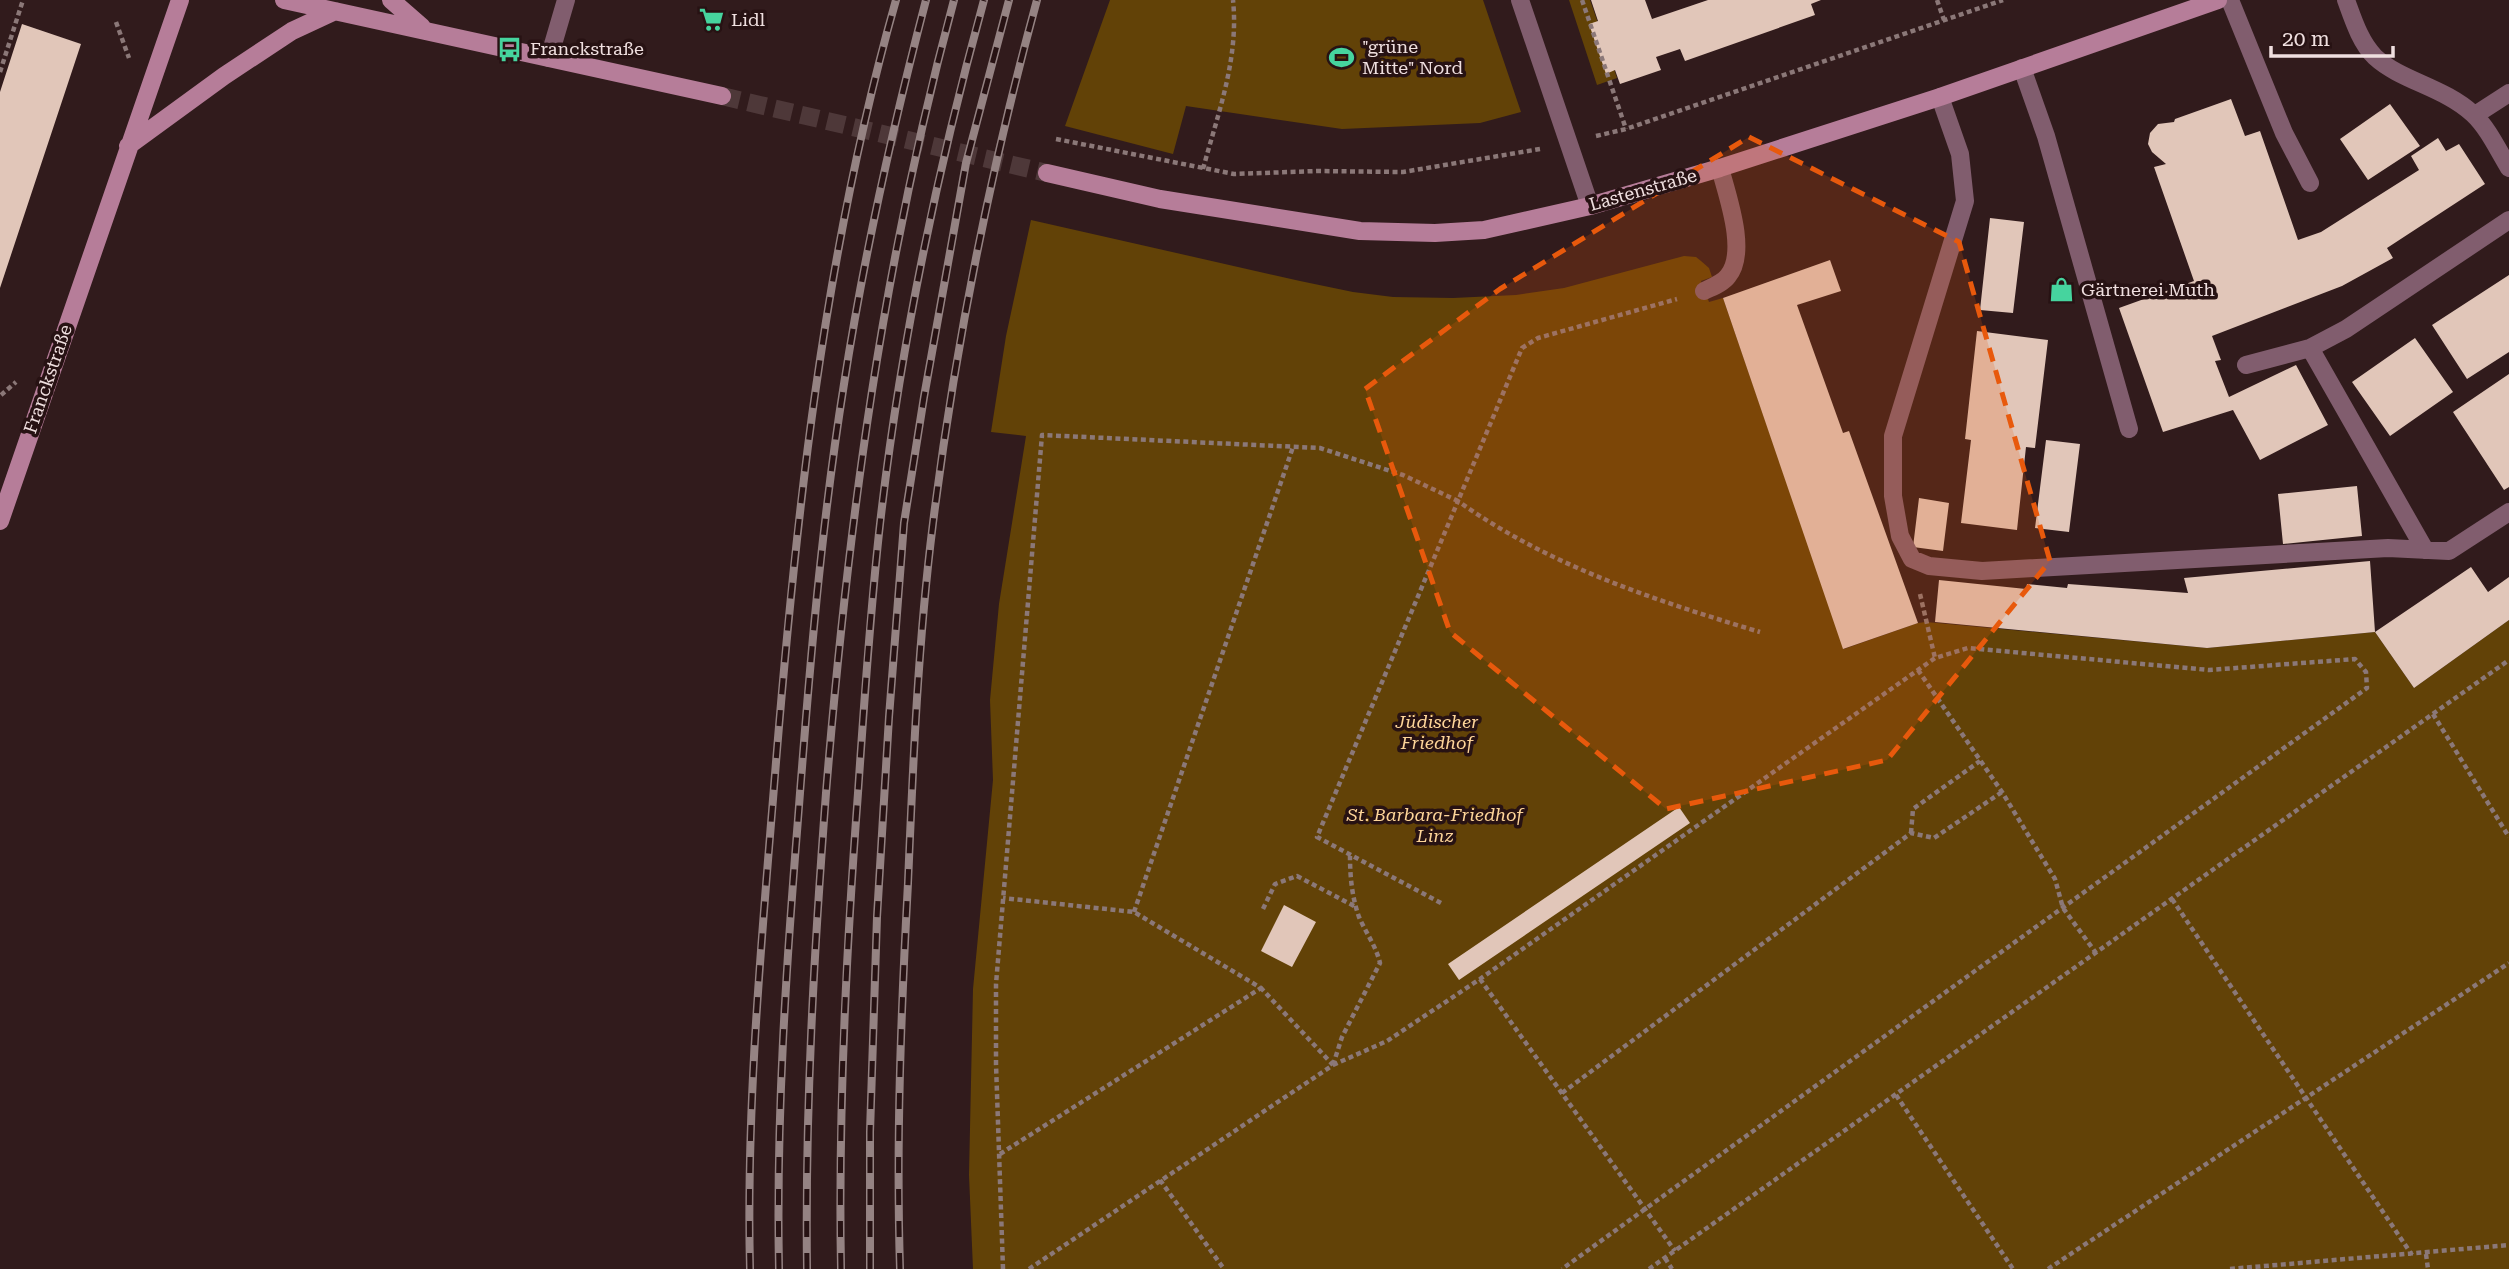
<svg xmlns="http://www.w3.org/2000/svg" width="2509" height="1269" font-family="'Roboto Serif',serif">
<rect width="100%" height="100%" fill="#311b1c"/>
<path fill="#624207" d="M1110 0H1483L1521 112 1480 123 1342 129 1186 106 1173 154 1065 126Z
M1569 0H1590L1617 78 1597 85Z
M1031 220 1300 281 1353 292 1393 297 1453 298 1516 295 1564 288 1684 256 1696 257 1701 261 1709 268 1712 277 1701 281 1709 302 1723 298 1844 649 1918 623 1926 622 2207 648 2375 632 2414 688 2509 620V1269H973L969 1175 973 989 993 780 990 700 999 604 1026 436 991 432 1006 336Z"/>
<path fill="#e1c6b9" d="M1591 0H1645L1652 19 1708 0H1821L1811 4 1815 15 1685 61 1680 49 1656 57 1661 70 1620 84 1615 70 1606 74 1589 24 1598 21Z
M22 24 81 44 0 288V92Z
M2231 99 2245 136 2260 131 2298 240 2321 232 2419 170 2411 156 2438 138 2446 151 2459 144 2485 184 2387 248 2393 258 2342 286 2212 336 2221 360 2215 361 2229 397 2296 365 2328 425 2260 460 2233 410 2163 432 2119 308 2194 281 2154 167 2166 164 2152 152 2148 144 2150 133 2158 124 2174 122 2175 119Z
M2390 104 2420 146 2368 180 2340 139Z
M1990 218 2024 222 2013 313 1980 310Z
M1830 260 1841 291 1797 305 1843 433 1849 431 1918 623 1843 649 1723 298Z
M2509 275V352L2467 379 2432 325Z
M1977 331 2048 340 2035 448 2026 447 2017 530 1961 523 1971 440 1965 439Z
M2415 338 2453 392 2390 436 2352 382Z
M2509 374V487L2504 490 2453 412Z
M2046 440 2080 444 2069 532 2035 528Z
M2357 486 2362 536 2283 544 2278 494Z
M1919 498 1949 503 1943 551 1913 547Z
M2370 561 2375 632 2471 567 2488 592 2509 577V620L2414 688 2375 632 2207 648 1935 622 1939 580 2026 589 2027 584 2067 588 2068 584 2188 593 2184 578Z
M1679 807 1690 823 1459 980 1448 964Z
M1284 905 1316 922 1292 967 1261 951Z"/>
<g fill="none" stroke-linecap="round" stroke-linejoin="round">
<path stroke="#4e3839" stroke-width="18" stroke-dasharray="18 9" stroke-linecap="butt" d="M722 96 1047 173"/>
<path stroke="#8b7878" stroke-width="4.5" stroke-dasharray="5 3.5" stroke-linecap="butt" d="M1582 0 1626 129
M1937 0 1944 20
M116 22 129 58
M0 72 23 0
M1596 136 1626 129 2003 0
M1056 139 1234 174 1318 171 1403 172 1540 149
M1203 169C1218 113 1239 59 1233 0
M1 395 16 382
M1920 594 1935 658
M1918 670 2002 792 2055 879 2063 908 2096 953
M2433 714 2509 837
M1911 833 1913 809 1980 761
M2172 899 2412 1255
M1441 903 1317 837 1458 501C1549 566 1654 600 1760 632
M1263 909 1275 884 1297 876 1356 907
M1134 912 1293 447
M1480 979 1675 1251
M1333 1065 1387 1041 1480 979 1935 658 1968 648 2209 670 2355 659 2366 672 2367 688 1562 1269
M1333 1065 1342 1037 1380 963C1376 946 1366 933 1359 917 1352 897 1350 877 1350 856
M1562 1093 1911 833 1934 838 2002 792
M1896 1095 2013 1269
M1000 1154 1261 988 1134 912 1003 898
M1160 1180 1224 1269
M2426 1254 2428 1269
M1665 1258 1672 1269
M1003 1269 996 1064V984L1042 435 1320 448 1403 475 1458 501 1522 348 1538 338 1677 299
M1029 1269 1333 1065 1261 988
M1649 1269 2509 660
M2048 1269 2509 963
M2230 1269 2509 1245"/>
<path stroke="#815d6e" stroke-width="18" d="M2230 0 2284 133 2310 183
M2346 0C2353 19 2360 42 2375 57 2401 81 2444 87 2473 114 2488 128 2498 150 2509 168
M549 58 566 0
M2022 68 2046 136 2129 429
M1940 97 1960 154 1965 201 1893 436V496L1900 536 1912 559 1929 566 1982 571 2388 548 2449 551 2509 512
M2475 115 2509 93
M1704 291C1712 287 1723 283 1728 276 1748 252 1727 195 1720 168
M2310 348 2425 550
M2246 365 2310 348 2346 329 2509 220"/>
<path stroke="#815d6e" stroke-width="18" d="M1520 0 1590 206"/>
<path stroke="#b67d99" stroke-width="18" d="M284 0 722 96
M391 0 422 27
M128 146 224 76 292 31 335 11
M1047 173 1160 199 1360 231 1435 233 1484 230 1590 206 1720 168 1940 97 2218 0
M0 521 180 0"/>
<defs>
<path id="rail" d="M750 1269C746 1109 761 947 774 787 795 523 823 256 896 0
M779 1269C776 1119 786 968 798 819 809 674 821 527 844 384 864 255 893 126 926 0
M807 1269C805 1110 814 952 826 793 848 523 883 262 954 0
M841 1269C838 1110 846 952 858 793 864 703 870 613 880 524 900 347 937 171 984 0
M870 1269V1132L877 917 889 717 904 523 924 397 966 163 1009 0
M900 1269C896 1140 901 1012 908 883 913 763 918 642 933 523 955 347 990 172 1037 0"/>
</defs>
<use href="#rail" stroke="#958383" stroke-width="8"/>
<use href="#rail" stroke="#271213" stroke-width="5" stroke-dasharray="16" stroke-linecap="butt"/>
</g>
<path fill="#e8590c" fill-opacity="0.2" stroke="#e8590c" stroke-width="5" stroke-dasharray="14 9" stroke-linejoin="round" d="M1749 137 1959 242 2050 561 1887 760 1666 809 1450 632 1365 389 1500 289Z"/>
<defs>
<symbol id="supermarket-bare" viewBox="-9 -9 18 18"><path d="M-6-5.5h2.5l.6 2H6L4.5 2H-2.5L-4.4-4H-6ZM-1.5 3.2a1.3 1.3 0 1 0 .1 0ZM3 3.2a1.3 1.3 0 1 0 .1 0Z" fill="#46d49e" stroke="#271213" stroke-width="2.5" paint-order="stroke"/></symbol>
<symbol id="bus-bare" viewBox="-9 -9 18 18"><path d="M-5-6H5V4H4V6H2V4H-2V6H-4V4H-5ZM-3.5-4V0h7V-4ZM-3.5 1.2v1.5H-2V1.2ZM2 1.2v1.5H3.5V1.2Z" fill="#46d49e" stroke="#271213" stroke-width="2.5" paint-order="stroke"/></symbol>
<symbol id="stadium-bare" viewBox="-9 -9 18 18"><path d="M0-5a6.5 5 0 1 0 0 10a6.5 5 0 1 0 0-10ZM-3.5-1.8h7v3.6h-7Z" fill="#46d49e" stroke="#271213" stroke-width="2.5" paint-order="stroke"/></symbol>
<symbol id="shop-bare" viewBox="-9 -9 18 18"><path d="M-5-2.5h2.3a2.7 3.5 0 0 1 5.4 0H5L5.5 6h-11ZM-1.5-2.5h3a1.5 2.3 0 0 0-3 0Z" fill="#46d49e" stroke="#271213" stroke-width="2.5" paint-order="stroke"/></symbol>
</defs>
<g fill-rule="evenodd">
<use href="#supermarket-bare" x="694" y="2" width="35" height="35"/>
<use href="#bus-bare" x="492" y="32" width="35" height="35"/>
<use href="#stadium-bare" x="1324" y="40" width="35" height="35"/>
<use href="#shop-bare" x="2044" y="272" width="35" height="35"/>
</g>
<g text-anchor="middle" stroke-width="7" stroke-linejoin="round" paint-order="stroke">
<g font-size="18" fill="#efdfdf" stroke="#271213" text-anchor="start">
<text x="731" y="26">Lidl</text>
<text x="1362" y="53">"grüne<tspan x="1362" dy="21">Mitte" Nord</tspan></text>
<text x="530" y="55">Franckstraße</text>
<text x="2081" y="296">Gärtnerei Muth</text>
</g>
<g font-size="18" fill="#efdfdf" stroke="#271213">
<text transform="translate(1643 190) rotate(-16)" y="6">Lastenstraße</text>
<text transform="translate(48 379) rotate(-71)" y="6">Franckstraße</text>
</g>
<g font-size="18" font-style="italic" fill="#fed599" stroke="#271213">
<text x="1437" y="728">Jüdischer<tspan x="1437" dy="21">Friedhof</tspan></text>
<text x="1435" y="821">St. Barbara-Friedhof<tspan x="1435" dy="21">Linz</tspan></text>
</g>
</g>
<path d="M2271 46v10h122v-10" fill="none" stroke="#efdfdf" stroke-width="3.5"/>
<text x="2282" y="46" font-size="21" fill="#efdfdf" stroke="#271213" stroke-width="5" paint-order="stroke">20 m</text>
</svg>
